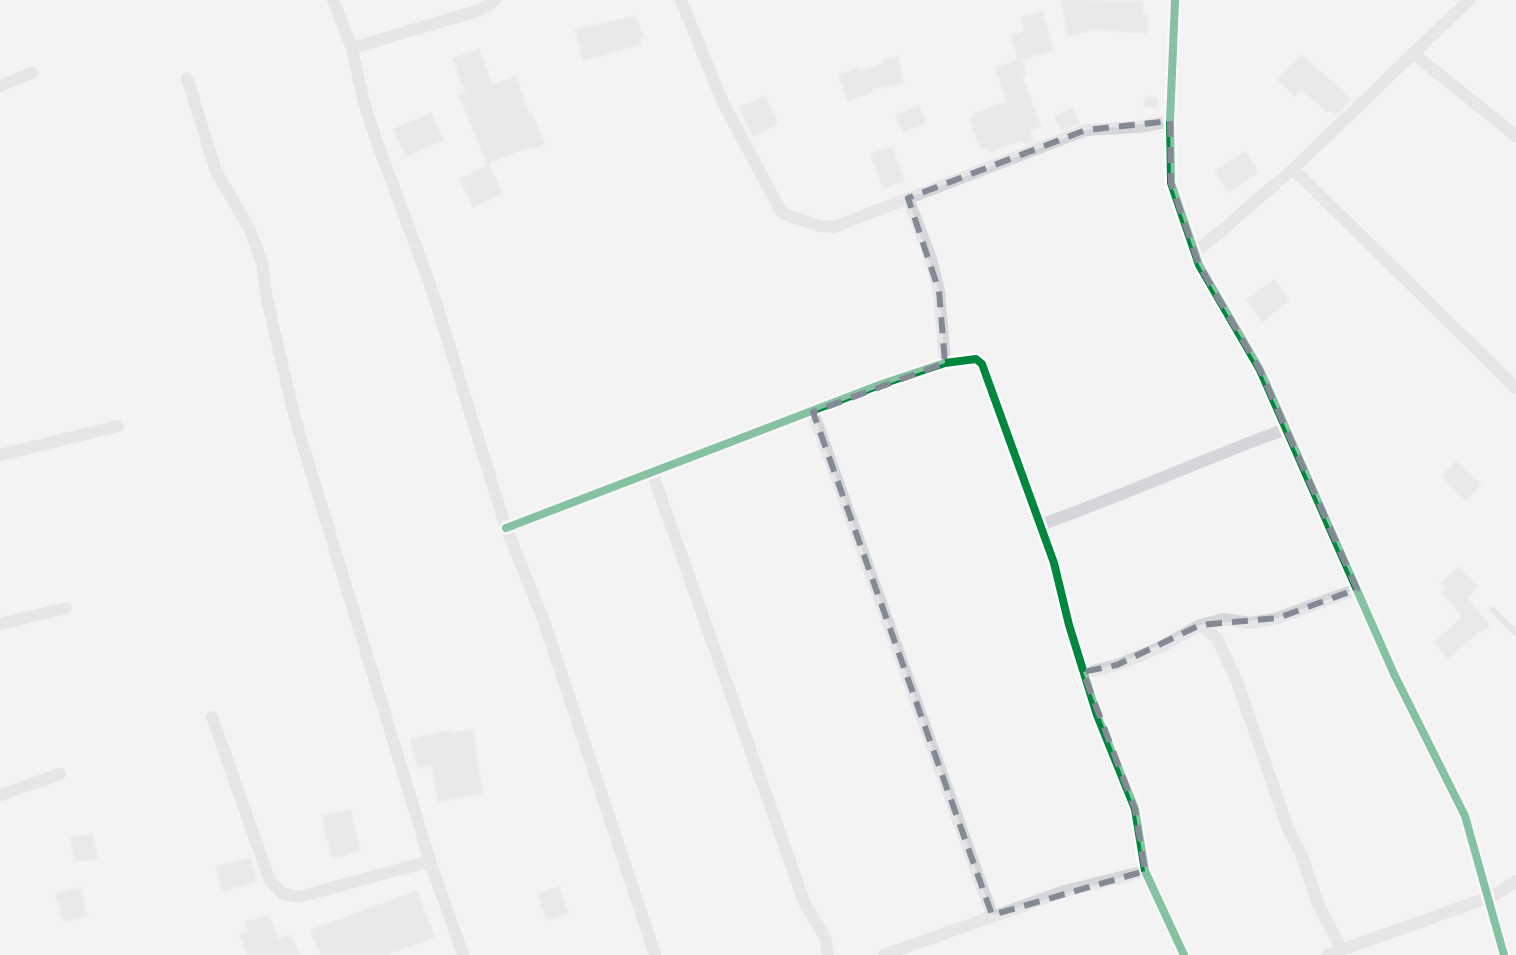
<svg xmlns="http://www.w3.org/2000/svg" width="1516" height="955" font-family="Jost,sans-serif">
<rect width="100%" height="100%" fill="#f4f3f3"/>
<path fill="#dcdcdf" stroke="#e5e5e6" stroke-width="2" d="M1062 0 1143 2 1142 15H1148L1147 33 1087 29V32L1067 35Z
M1042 12 1053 50 1018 60 1011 36 1025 32 1021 18Z
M636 16 643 37H639L641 44 583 60 575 30Z
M479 49 492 85 516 77 529 115 532 114 544 144 532 149 531 146 487 163 459 95 466 93 453 59Z
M1301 55 1352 99 1336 115 1330 110 1328 112 1301 89 1295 96 1278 80Z
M898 57 903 83 872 89 873 92 848 101 839 75 858 68 859 72 884 64 883 60Z
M1021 59 1026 75 1022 76 1041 127 1029 131 1033 141 1024 144 1022 140 989 152 987 147 981 149 970 119 976 117 975 113 1007 102 996 68Z
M765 96 778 124 753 136 740 107Z
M1146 96 1158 98 1156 108 1144 106Z
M919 106 926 123 903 132 896 116Z
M1073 108 1079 123 1062 130 1055 117Z
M431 113 443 140 406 156 394 129Z
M892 147 904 181 883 188 871 154Z
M1245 152 1258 173 1228 192 1215 171Z
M489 165 502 193 473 207 460 179Z
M1274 280 1289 301 1262 321 1246 300Z
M1457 461 1481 485 1465 500 1442 476Z
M1459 567 1478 586 1467 597 1489 626 1477 633 1448 658 1434 643 1463 617 1442 592 1446 588 1441 584Z
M450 730V733L473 730 482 793 438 801 432 765 418 768 411 740Z
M350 810 360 851 332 858 322 816Z
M92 834 97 858 75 862 71 838Z
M250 858 257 881 222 891 216 867Z
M559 887 568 913 547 920 538 894Z
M80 888 87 916 64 922 56 894Z
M417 891 434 937 386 955H321L311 930Z
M269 916 279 940 291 935 299 955H248L240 935 248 932 245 922Z"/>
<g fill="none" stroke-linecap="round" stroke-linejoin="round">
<path stroke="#d4d6da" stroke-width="6" d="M1493 610 1516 633"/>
<path stroke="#d4d6da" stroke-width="12" d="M333 0 352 48 363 99 374 134 432 290 506 528 542 616 655 955
M681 0 723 103 782 213 819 226 834 227 1086 130 1139 127 1170 121
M1175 0 1170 121 1171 183 1199 265 1260 370 1394 674 1465 816 1504 955
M352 48 480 10 495 0
M1413 53 1516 136
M187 78 216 171 250 230 262 263 267 299 295 419 430 861 463 955
M0 86 32 73
M1293 169 1516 388
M908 198 931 259 939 291 945 363
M1195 253 1293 169 1469 0
M813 412 992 915
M0 455 118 426
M652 472 805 904 825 937 828 955
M1040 525C1123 496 1203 459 1286 429
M506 528 882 384 945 363 976 359 982 364 1054 563 1069 625 1097 715 1135 809 1145 871 1184 955
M0 624 66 608
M1200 625 1217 638 1238 684 1288 829 1301 854 1318 904 1342 950
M1084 673 1117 665 1161 647 1200 625 1223 619 1251 623 1278 618 1357 589
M212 717 270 881 283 894 299 897 430 861
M0 795 60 774
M884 955 1065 891 1145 871
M1328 955 1495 895 1516 881"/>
<defs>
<path id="cycleway" d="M1175 0 1170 121 1171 183 1199 265 1260 370 1394 674 1465 816 1504 955
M506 528 882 384 945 363 976 359 982 364 1054 563 1069 625 1097 715 1135 809 1145 871 1184 955"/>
</defs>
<use href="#cycleway" stroke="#fff" stroke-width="13"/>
<use href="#cycleway" stroke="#00873e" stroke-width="8"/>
</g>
<path d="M0 0H1516V955H0ZM1170 121 1171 183 1199 265 1260 370 1357 589 1278 618 1200 625 1117 665 1083 672 1135 809 1145 871 992 915 813 412 945 363 939 291 908 198 1086 130Z" fill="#f4f3f3" fill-opacity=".55" fill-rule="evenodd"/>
<path fill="none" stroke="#848a95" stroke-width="6" stroke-dasharray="16 10" stroke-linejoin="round" d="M1170 121 1171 183 1199 265 1260 370 1357 589 1278 618 1200 625 1117 665 1083 672 1135 809 1145 871 992 915 813 412 945 363 939 291 908 198 1086 130Z"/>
</svg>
